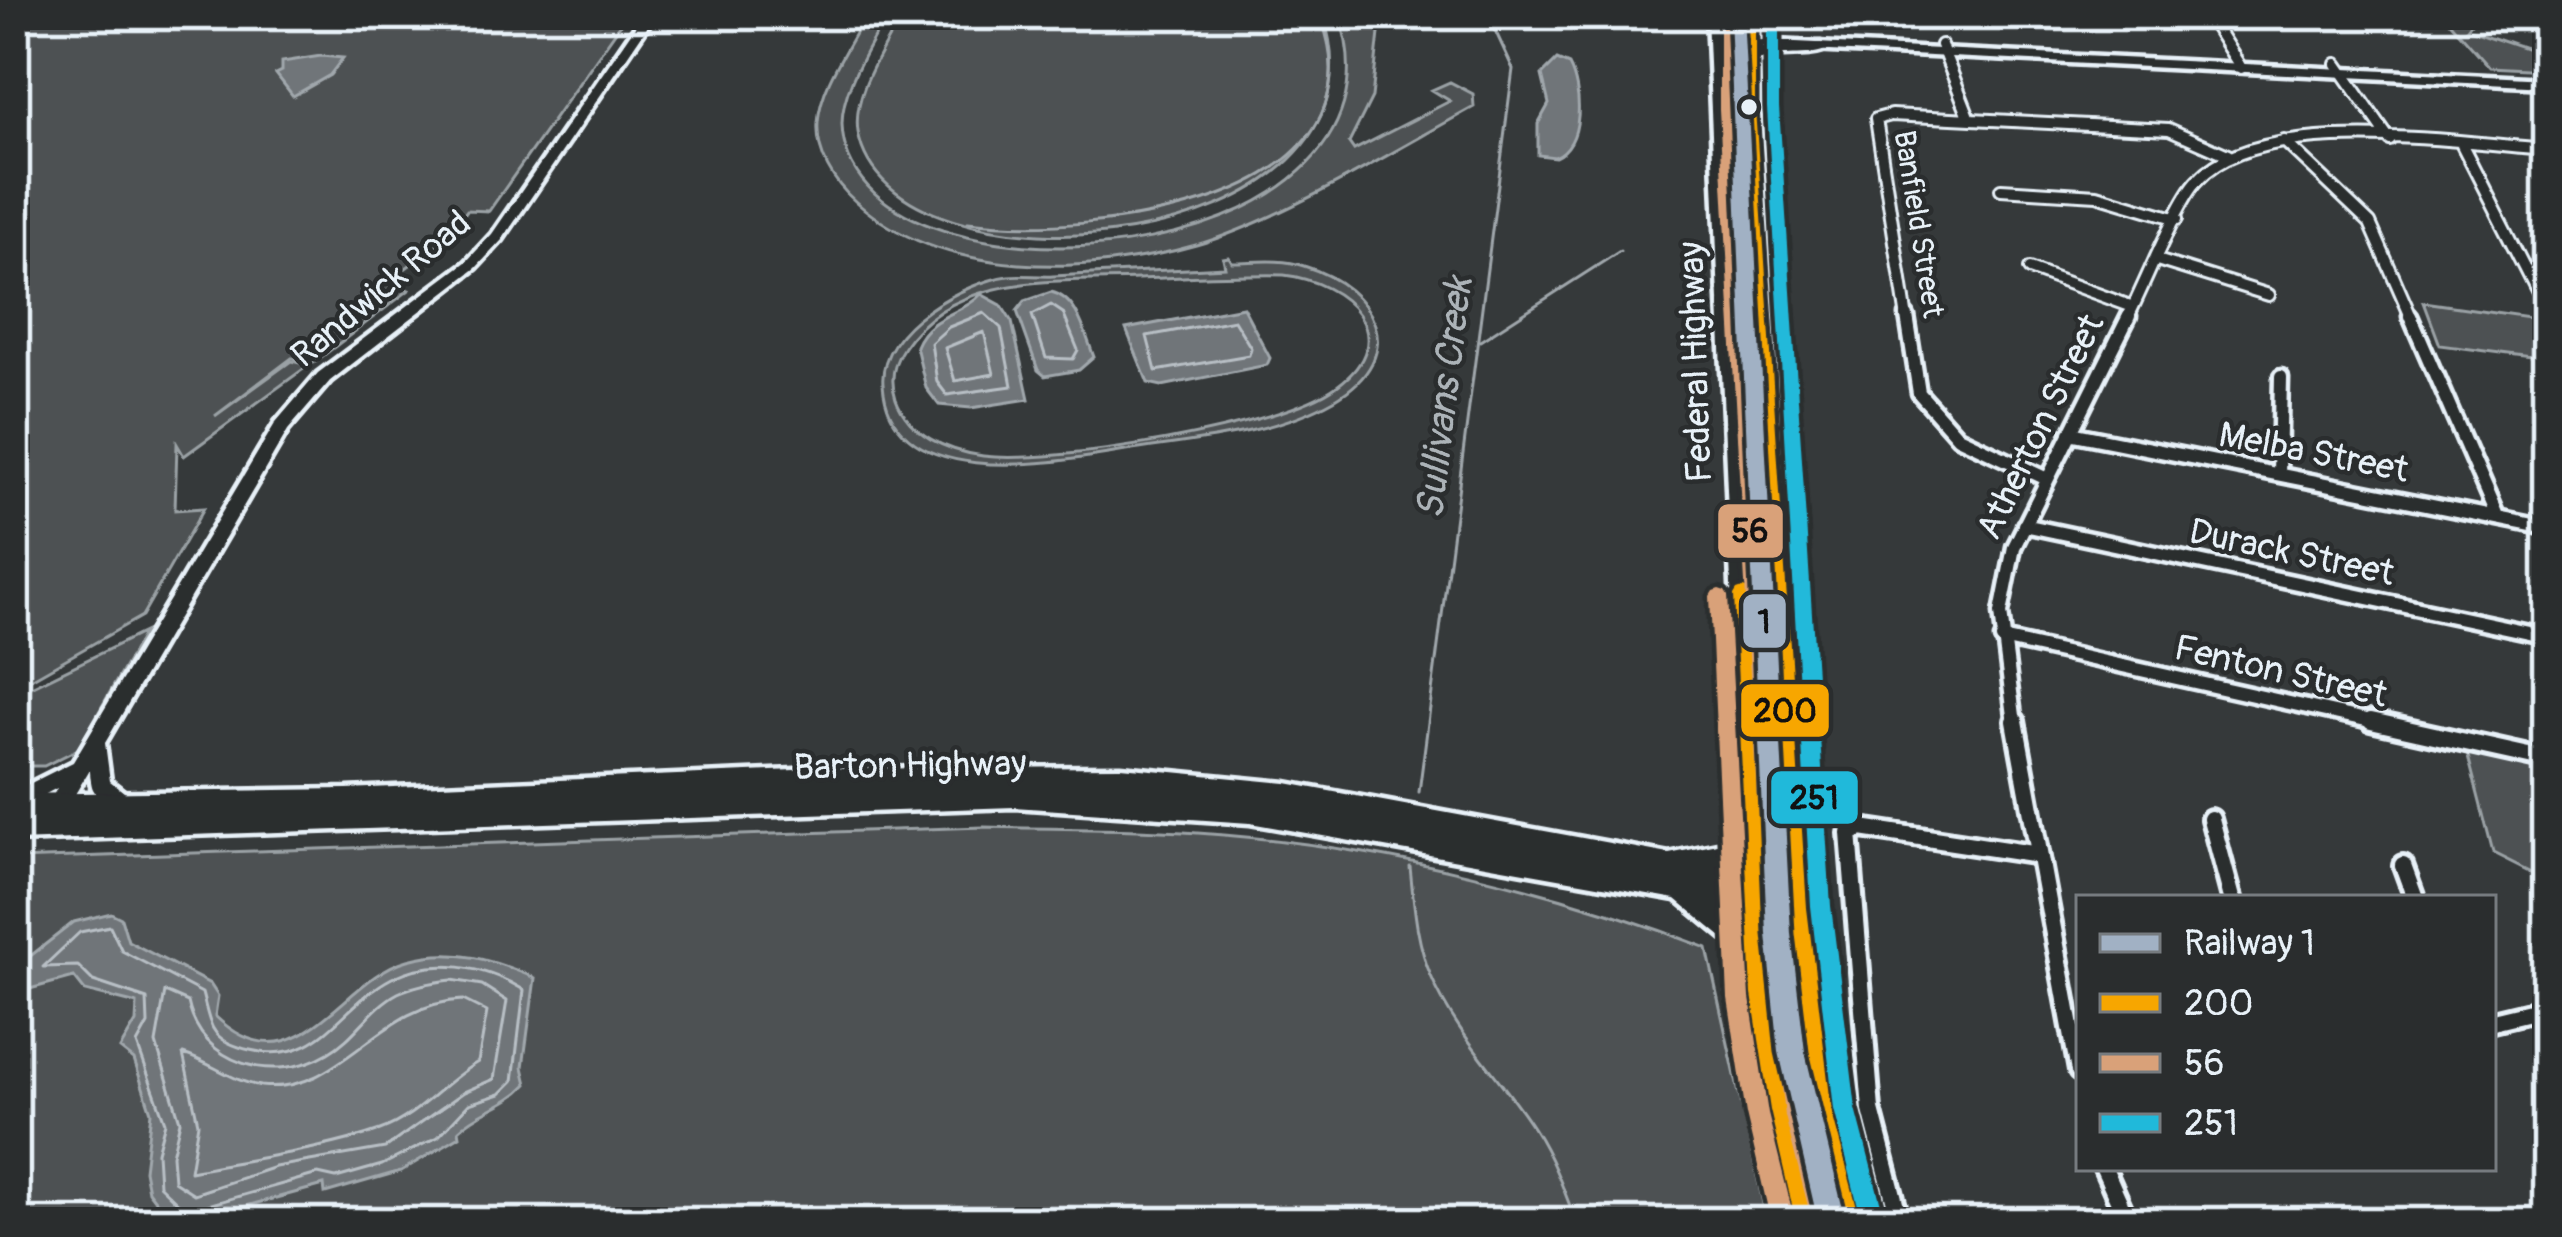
<svg xmlns="http://www.w3.org/2000/svg" width="2562" height="1237" font-family="Pangolin,sans-serif">
<rect width="100%" height="100%" fill="#35393a"/>
<filter id="ink" filterUnits="userSpaceOnUse"><feTurbulence type="fractalNoise" baseFrequency=".00833" numOctaves="2"/><feDisplacementMap in="SourceGraphic" scale="24" xChannelSelector="R" yChannelSelector="G"/><feConvolveMatrix kernelMatrix="1 2 1 2 8 2 1 2 1" color-interpolation-filters="sRGB"/></filter>
<g filter="url(#ink)">
<path fill="#4d5152" stroke="#9aa1a5" stroke-width="3" fill-rule="evenodd" d="M15 15H627L489 211 467 210 446 239 388 281 409 290 312 364 292 358 215 416 291 361 309 365 184 456 177 444 175 510 204 508 142 616 15 688Z
M865 15H886C870 47 842 87 842 124 846 321 1429 279 1339 15H1381L1372 97 1349 143 1354 150 1450 101 1432 90 1450 82 1473 94 1474 107C1395 150 1280 221 1196 245 1091 275 943 280 856 202 833 182 816 154 818 123 820 86 849 47 865 15Z
M901 15H1323C1404 259 886 304 858 132 852 92 884 50 901 15Z
M2444 15H2477L2467 28 2547 55V70L2490 67Z
M1737 53H1742L1780 858 1763 639Z
M1229 257 1232 262C1256 262 1280 258 1304 266 1376 288 1411 355 1334 400 1274 434 1199 440 1132 450 1063 461 891 497 883 384 878 326 967 282 1008 276 1021 274 1039 277 1053 276 1110 273 1168 270 1225 267L1223 258ZM1284 275C1345 282 1405 336 1337 386 1282 428 1053 465 983 456 947 451 909 435 896 399 890 381 893 363 904 347 954 272 1059 282 1138 279 1187 277 1236 274 1284 275Z
M2424 302 2544 319 2547 359 2440 345Z
M144 632 78 749 44 766H15V695Z
M2467 752 2547 770V880L2493 853Z
M984 827C1064 829 1145 828 1224 835 1383 848 1559 890 1707 948L1767 1222H15V859Z"/>
<path fill="#707579" stroke="#a0a7ac" stroke-width="3" d="M321 56 343 58 330 75 293 96 276 74 282 71V62Z
M1557 60 1569 65C1582 89 1585 144 1555 157L1538 155V124L1549 104 1542 75Z
M1051 292C1078 298 1085 334 1094 357L1079 370 1045 376 1038 370 1017 311 1025 301Z
M981 294 1001 305 1012 322 1029 399 971 408 939 405 926 388 916 346C929 314 964 314 981 294Z
M1243 307 1270 358 1267 365 1162 386 1148 383 1126 329Z
M111 913 121 918 128 941 210 984 218 996 215 1016C297 1094 340 978 408 960 455 947 493 960 535 978L523 1067 527 1084C506 1107 481 1109 459 1130L460 1136 401 1171 325 1193 324 1185 198 1219 176 1217 161 1208 148 1191 144 1170 151 1112 134 1060 120 1049 136 1022 137 1004 85 991 74 977 15 993V968L74 922Z"/>
<g fill="none" stroke-linecap="round" stroke-linejoin="round">
<path stroke="#b8bfc5" stroke-width="3" d="M1051 305 1063 313 1078 350 1073 359 1046 358 1032 315Z
M984 313 1001 328 1012 386 947 395 937 382 931 343 949 327Z
M1234 320 1251 348 1249 355 1156 371 1147 336Z
M984 332 994 374 955 381 945 348Z
M110 926 122 951 202 993C211 1027 210 1041 250 1050 319 1067 340 1005 392 978 434 957 485 966 524 990L513 1081 500 1094 469 1104 438 1137 382 1165 336 1178 318 1174 208 1205 191 1216 159 1185 157 1152 165 1122 137 1044 148 1024 147 999 93 981 78 966 43 967 80 932Z
M452 980 482 985 507 1001 494 1079 464 1092 385 1148 275 1167 194 1194 174 1181 172 1155 180 1121 156 1043 165 992 188 1002C201 1065 274 1085 328 1053 355 1038 370 1008 398 993 415 985 434 982 452 980Z
M463 1000 487 1012 478 1062C443 1082 419 1116 380 1130 321 1151 252 1158 190 1171L198 1123 183 1054C210 1062 233 1082 261 1086 342 1095 377 1003 463 1000Z"/>
<path stroke="#a0a7ac" stroke-width="3" d="M968 222C1091 238 1392 205 1320 15
M1480 341 1620 251
M1419 792 1513 69 1488 15
M1410 867C1414 904 1416 941 1431 976 1455 1034 1501 1077 1534 1129 1553 1159 1564 1190 1576 1222"/>
<defs>
<path id="street-far2" d="M2208 15 2241 68
M1941 45 1970 119
M2337 64 2390 140
M2284 141 2370 223 2412 319
M2462 145 2547 312
M2001 189 2097 195 2177 219
M2157 260 2269 295
M2029 269 2133 307
M1907 319 1876 119 1891 115 2169 129 2228 155
M2127 319C2143 289 2178 200 2198 180 2261 111 2461 143 2547 149"/>
<path id="street-far1" d="M1907 316 1919 393 1958 437 2047 479
M2410 316 2497 517
M2070 433 2547 528
M2279 474 2281 377
M2024 525 2547 636
M2002 639 2384 724
M2015 724 2001 613 2014 547 2129 316"/>
<path id="street" d="M2015 721 2079 1071
M2371 721 2547 760
M2211 819 2232 898
M2403 865 2415 898
M2493 1021 2547 1008
M2104 1168 2128 1222
M1900 1222 1871 1110 1849 833 1861 828 2039 855
M2359 1222H2393"/>
<path id="secondary" d="M643 15H655L502 240 476 268 330 381 288 430 105 743 110 781 134 800 137 806 134 812C121 814 100 802 93 789 91 785 90 774 90 769L65 811 58 814 51 811 48 805 57 788 15 810V791L73 762 276 422 318 373 466 262 492 234Z
M1716 38 2547 79V87L1712 45V39Z"/>
<path id="highway" d="M1707 15H1723L1771 873 1781 875 1740 108 1741 15H1757V48L1821 43 1829 48C1808 60 1780 49 1757 62L1758 108 1811 908 1836 1113 1865 1222H1833L1806 1113 1784 918 1773 916C1779 1021 1799 1120 1824 1222H1792L1766 1110 1748 980 1728 942 1676 899 1250 823 1014 807 15 841V794L347 789 817 769 1121 767 1286 783 1669 854 1718 844 1731 836 1741 821ZM1743 858V868L1728 865ZM1727 908 1745 911V922Z"/>
</defs>
<use href="#street-far2" stroke="#e8f1f8" stroke-width="16"/>
<use href="#street-far1" stroke="#e8f1f8" stroke-width="21"/>
<use href="#street" stroke="#e8f1f8" stroke-width="26"/>
<use href="#secondary" stroke="#e8f1f8" stroke-width="9"/>
<use href="#highway" stroke="#e8f1f8" stroke-width="9"/>
<use href="#street-far2" stroke="#2a2d2e" stroke-width="10"/>
<use href="#street-far1" stroke="#2a2d2e" stroke-width="12"/>
<use href="#street" stroke="#2a2d2e" stroke-width="16"/>
<use href="#secondary" fill="#2a2d2e" fill-rule="evenodd"/>
<use href="#highway" fill="#2a2d2e" fill-rule="evenodd"/>
<defs>
<path id="bus-1" d="M1743 15H1755V108L1807 908 1832 1113 1861 1222H1837L1810 1113 1787 908 1743 108Z
M1743 588 1749 590 1752 595 1774 994 1792 1110 1820 1222H1796L1770 1110 1752 994 1734 595 1737 590Z"/>
<path id="bus-2" d="M1719 15H1731V109L1783 911 1809 1116 1836 1222H1812L1785 1116 1763 911 1719 109Z
M1719 589 1725 591 1728 596 1750 998 1768 1114 1795 1222H1771L1746 1114 1728 998 1710 596 1713 591Z"/>
<path id="bus-3" d="M1767 15H1779V107L1831 906 1856 1109 1884 1216 1882 1222H1862L1834 1109 1811 906 1767 107Z
M1767 587 1773 589 1776 594 1798 992 1816 1105 1843 1216 1841 1222H1821L1819 1216 1794 1105 1776 992 1758 594 1761 589Z"/>
</defs>
<use href="#bus-1" stroke="#2a2d2e" stroke-width="9"/>
<use href="#bus-2" stroke="#2a2d2e" stroke-width="9"/>
<use href="#bus-3" stroke="#2a2d2e" stroke-width="9"/>
<use href="#bus-1" fill="#f7a600" fill-rule="evenodd"/>
<use href="#bus-2" fill="#d9a179" fill-rule="evenodd"/>
<use href="#bus-3" fill="#20b9da" fill-rule="evenodd"/>
<defs>
<path id="rail-1" d="M1729 15H1743L1791 934 1805 1052 1846 1222H1818L1779 1052 1767 934Z"/>
</defs>
<use href="#rail-1" stroke="#2a2d2e" stroke-width="9"/>
<use href="#rail-1" fill="#a1b1c4" fill-rule="evenodd"/>
</g>
</g>
<circle fill="#e8f1f8" stroke="#2a2d2e" stroke-width="4.5" cx="1749" cy="107" r="10"/>
<g text-anchor="middle" stroke-width="9" stroke-linejoin="round" paint-order="stroke">
<g font-size="30" fill="#e8f1f8" stroke="#2a2d2e">
<text transform="translate(1919 224) rotate(81)" y="10">Banfield Street</text>
</g>
<g font-size="36" fill="#e8f1f8" stroke="#2a2d2e">
<text transform="translate(380 288) rotate(-40)" y="13">Randwick Road</text>
<text transform="translate(1694 362) rotate(-92)" y="13">Federal Highway</text>
<text transform="translate(2039 426) rotate(-64)" y="13">Atherton Street</text>
<text transform="translate(2314 451) rotate(11)" y="13">Melba Street</text>
<text transform="translate(2292 551) rotate(12)" y="13">Durack Street</text>
<text transform="translate(2281 670) rotate(13)" y="13">Fenton Street</text>
<text transform="translate(910 764) rotate(-1)" y="13">Barton Highway</text>
</g>
<g font-size="39" font-style="italic" fill="#acb3b8" stroke="#2a2d2e">
<text transform="translate(1443 398) rotate(-83)" y="14">Sullivans Creek</text>
</g>
</g>
<g stroke="#2a2d2e" stroke-width="4.5">
<rect x="1716" y="502" width="69" height="58" rx="12" fill="#d9a179"/>
<rect x="1741" y="592" width="47" height="58" rx="12" fill="#a1b1c4"/>
<rect x="1739" y="682" width="92" height="57" rx="12" fill="#f7a600"/>
<rect x="1769" y="769" width="91" height="57" rx="12" fill="#20b9da"/>
</g>
<g font-size="33" text-anchor="middle" font-weight="bold" fill="#111">
<text x="1750" y="542">56</text>
<text x="1764" y="633">1</text>
<text x="1785" y="722">200</text>
<text x="1814" y="809">251</text>
</g>
<rect width="2562" height="1237" fill="none" stroke="#2a2d2e" stroke-width="60"/>
<rect x="30" y="30" width="2502" height="1177" fill="none" stroke="#e8f1f8" stroke-width="4.5" filter="url(#ink)"/>
<rect x="2076" y="895" width="420" height="276" fill="#2a2d2e" stroke="#767b7f" stroke-width="3"/>
<rect x="2100" y="934" width="60" height="18" fill="#a1b1c4" stroke="#767b7f" stroke-width="3"/>
<text x="2184" y="955" font-size="36" fill="#e8f1f8">Railway 1</text>
<rect x="2100" y="994" width="60" height="18" fill="#f7a600" stroke="#767b7f" stroke-width="3"/>
<text x="2184" y="1015" font-size="36" fill="#e8f1f8">200</text>
<rect x="2100" y="1054" width="60" height="18" fill="#d9a179" stroke="#767b7f" stroke-width="3"/>
<text x="2184" y="1075" font-size="36" fill="#e8f1f8">56</text>
<rect x="2100" y="1114" width="60" height="18" fill="#20b9da" stroke="#767b7f" stroke-width="3"/>
<text x="2184" y="1135" font-size="36" fill="#e8f1f8">251</text>
</svg>
